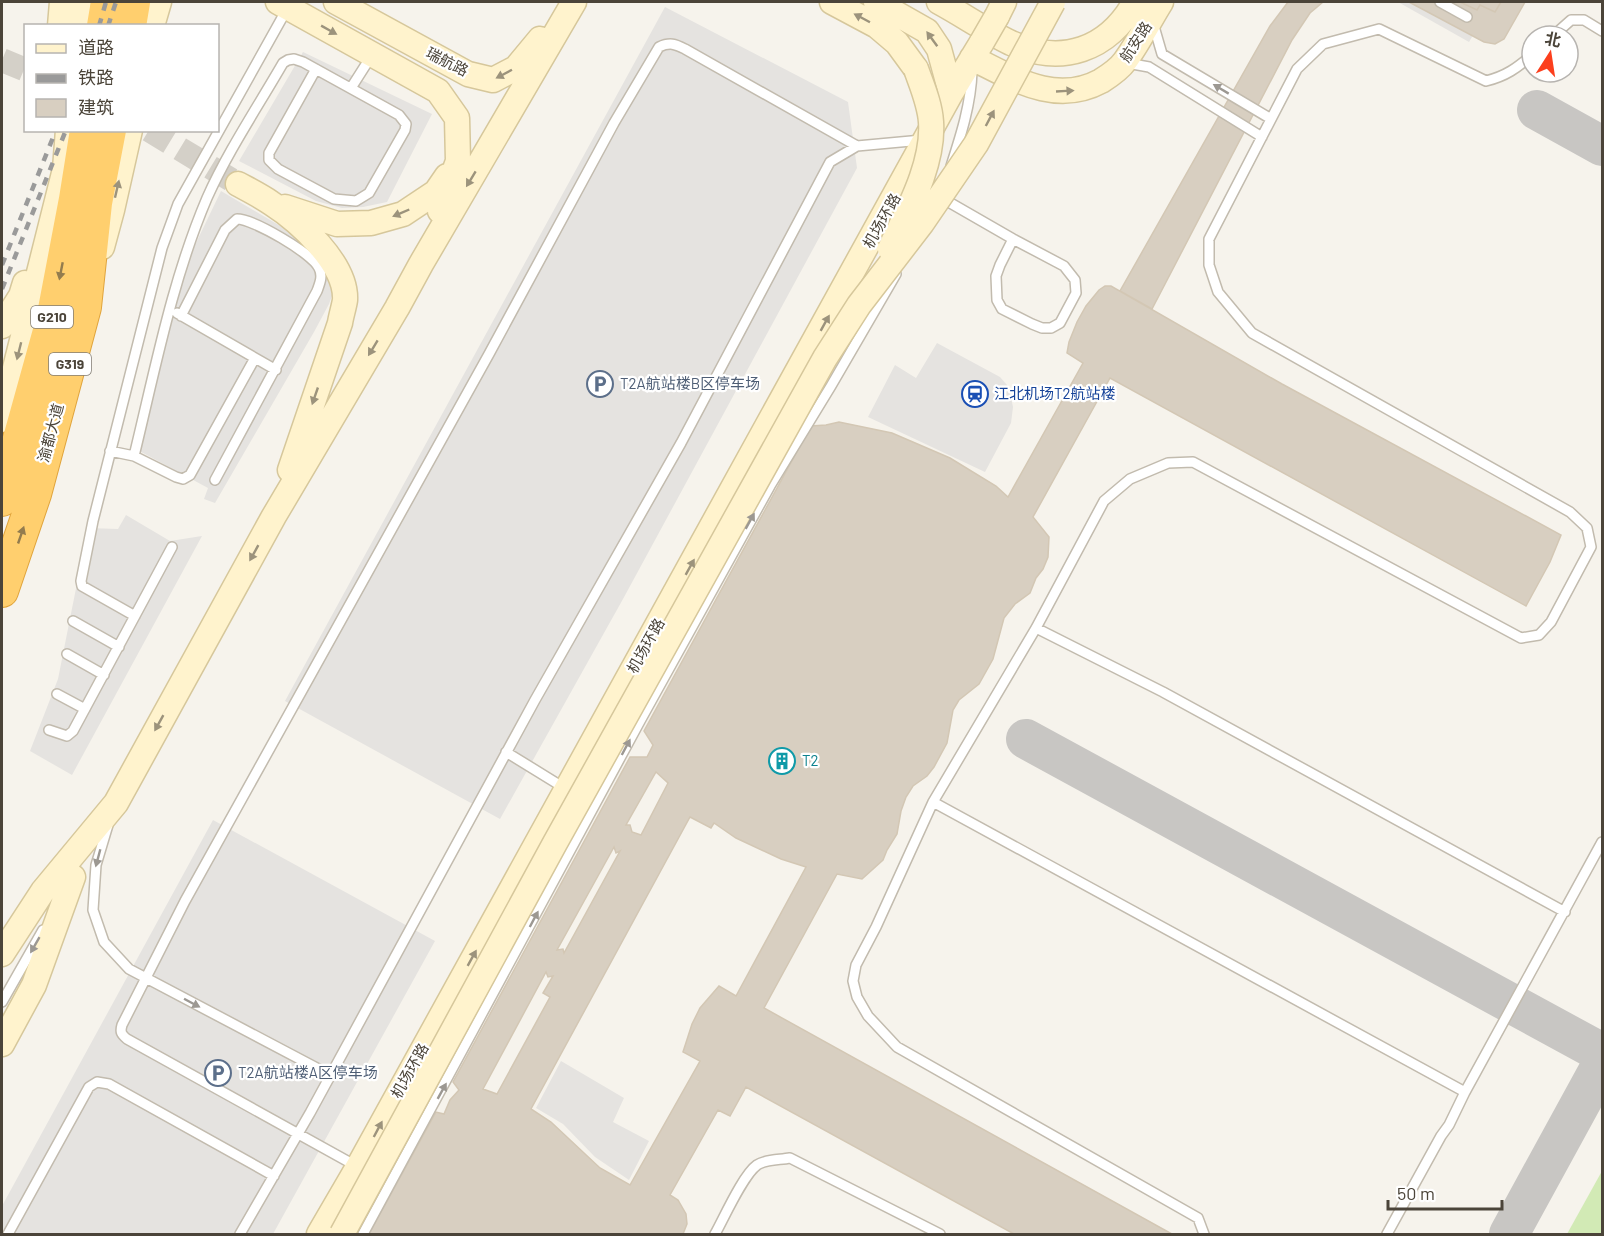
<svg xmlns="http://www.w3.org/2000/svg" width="1604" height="1236" font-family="Barlow,'Noto Sans SC',sans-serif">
<rect width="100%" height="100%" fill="#f6f3ec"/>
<path fill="#d2eab5" d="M1602 1171V1234H1567Z"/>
<path fill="#e5e3e0" d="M1398 2H1468L1487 12 1469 42Z
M665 7 848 102 857 168 623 599 500 819 285 701Z
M303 52 432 114 387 202 363 207 342 208 316 201 239 161Z
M221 191 299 237 331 272 333 293 329 304 314 332 215 503 204 499 208 488 132 447 179 289 195 245Z
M937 343 1000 377 1007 385 1010 393 1013 407 1011 423 985 472 868 417 895 365 916 378Z
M126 515 170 541 202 536 72 775 30 751 58 679 88 528 118 529Z
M213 820 435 941 273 1234H2V1206Z
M561 1061 624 1098 613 1122 649 1141 629 1180 595 1157 563 1124 536 1108Z"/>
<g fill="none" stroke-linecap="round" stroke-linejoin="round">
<path stroke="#c8c6c3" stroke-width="40" d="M1537 110 1602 146
M1026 739 1602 1053
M1509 1234 1602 1064"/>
</g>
<path fill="#d8cfc1" stroke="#d3c7b4" stroke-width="1.5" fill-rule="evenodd" d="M1288 2H1323L1310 13 1292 40 1152 309 1120 291 1270 26Z
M1409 2H1460L1477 10 1480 5 1495 12 1501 2H1525L1504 39 1495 44 1484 42Z
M1460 2H1501L1495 12 1480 5 1477 10Z
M1105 286H1111L1282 384 1561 535 1550 562 1526 606 1110 378 1033 517 1049 537 1048 557 1043 569 1036 578 1030 593 1015 604 1004 618 993 659 979 684 959 700 953 710 947 743 934 767 927 776 913 786 906 797 901 811 897 834 887 850 883 860 862 879 837 874 764 1008 1172 1234H1014L746 1087 730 1116 718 1110 670 1195 678 1200 686 1214 687 1224 683 1234H369L436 1112 444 1114 450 1100 459 1090 453 1082 630 757H647L653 745 644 731 811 426 826 425 839 422 892 433 950 458 996 486 1008 497 1083 363 1067 353 1069 342 1077 322 1086 306 1099 290ZM656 772 668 783 641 835 632 832 630 825H626ZM690 817 711 828 714 823 736 838 781 859 806 867 736 996 719 986 700 1008 692 1024 683 1052 700 1061 630 1185 600 1168 551 1122 531 1109ZM614 847 616 853 620 851 564 953 563 949 557 950ZM546 972 548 977 553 976 543 993 550 997 497 1094 483 1089Z"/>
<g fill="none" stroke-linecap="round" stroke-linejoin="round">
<path stroke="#d4d0c8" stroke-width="24" stroke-dasharray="24 12" stroke-linecap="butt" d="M2 60 26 70
M149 130 238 184"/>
<defs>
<path id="lane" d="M1440 2 1467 17
M1153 23 1162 54 1271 119
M1553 36 1571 20H1584L1602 31
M1127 63 1149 67 1262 137
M351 88 372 55
M951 166C961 135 971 104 972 71
M940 197 1013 239 1064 266 1075 280 1076 293 1060 323 1051 328H1042L1032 324 1002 309 997 300 996 276 1000 265 1013 239
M177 313 276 370
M181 316 225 230 237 219C253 219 312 253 319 268 323 276 320 283 317 291L215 480
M110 451 134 456 176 477 183 479 190 475 255 358
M134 456C155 370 172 280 207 198 228 151 257 108 283 63L288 60 294 59 303 62 399 115 406 124 405 130 369 193 356 201 334 199 278 169 269 160V153L316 69
M135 616 82 586 81 581 93 521 162 248 178 204 287 9
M73 621 119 647
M1036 628 1163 692 1565 912
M67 654 104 675
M57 694 85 709
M49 730 67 736 73 731 172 547
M506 752 566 789
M933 802 1465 1092
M108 825 96 865 93 910 104 942 129 969 330 1075
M2 1002 43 930
M358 1167 127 1039C121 1034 120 1032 122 1025L185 901 489 354 614 123 659 47C670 42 675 44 685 49L857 146
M8 1234 89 1087 97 1082 109 1084 274 1176
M240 1234 310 1113 535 700 681 443 830 162 857 146 922 140
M363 1234 640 721 770 486 831 386 896 274
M715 1234C724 1218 743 1175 757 1165 766 1159 780 1160 790 1158L940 1234
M1204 1234 1198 1218 897 1047 868 1016 857 997 853 981 856 965 876 927 933 802 1036 628 1104 501 1130 479 1168 463 1193 462 1521 638 1539 635 1551 622 1591 547 1587 528 1570 512 1252 333 1218 292 1209 265V239L1297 69 1323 44 1379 29 1486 81C1506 76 1517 68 1532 55
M1387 1234 1441 1136 1449 1125 1465 1092 1602 842"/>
<path id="secondary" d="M278 2 438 91 457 118 458 161 440 211
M336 2 468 74 493 80 516 68 540 39
M832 2 877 26 897 43 916 69
M876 2 927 31 939 49 951 93
M939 2C963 15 986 31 1011 43 1062 66 1108 50 1135 2
M997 16 1004 2
M60 26 62 2
M77 26 79 2
M152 26 159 2
M972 58C1013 78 1055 106 1101 81 1109 76 1120 68 1125 61 1139 42 1149 21 1161 2
M238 184C249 190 261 196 271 203 299 221 347 264 345 300 344 307 341 316 340 323L290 470
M285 207 337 224 371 223 403 214 436 192 447 176
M102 247 112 210 130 130
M2 326 21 296 25 283
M2 420 65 169 68 130
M2 954 43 891 116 803 274 516 397 308 421 264 574 2
M2 1044 34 985 73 877
M319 1234 358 1167 951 93 982 42"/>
<path id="highway" d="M103 26 107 2
M130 26 134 2
M2 500 52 320 75 199 86 130
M2 591 35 494 85 307 96 203 110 130"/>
</defs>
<use href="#lane" stroke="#c2bbae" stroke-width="12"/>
<use href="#secondary" stroke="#d6c79b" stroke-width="27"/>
<use href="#highway" stroke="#e0a43c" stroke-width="34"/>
<use href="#lane" stroke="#fff" stroke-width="9"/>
<use href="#secondary" stroke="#fff3cd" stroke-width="24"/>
<use href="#highway" stroke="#ffcf6e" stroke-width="32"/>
<path stroke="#9a9a9a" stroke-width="4.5" stroke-dasharray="8 8" stroke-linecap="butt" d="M99 26 106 2
M108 26 116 2
M2 265 56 130
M2 289 66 130"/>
<defs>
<path id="secondary-bridge" d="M982 42 997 16
M890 249C907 212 934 165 931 122 930 104 922 86 916 69
M342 1234 555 843 825 358 859 305 922 223 976 144 1053 2"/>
</defs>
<use href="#secondary-bridge" stroke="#d6c79b" stroke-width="27" stroke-linecap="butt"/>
<use href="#secondary-bridge" stroke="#fff3cd" stroke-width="24"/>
</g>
<defs><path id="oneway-solid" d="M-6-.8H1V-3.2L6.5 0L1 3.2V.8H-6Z" transform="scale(1.5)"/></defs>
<g fill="#9c937c">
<use href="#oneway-solid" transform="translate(862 18) rotate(-152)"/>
<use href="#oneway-solid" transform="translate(329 30) rotate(29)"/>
<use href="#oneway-solid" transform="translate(932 39) rotate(-126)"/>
<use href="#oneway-solid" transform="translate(504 74) rotate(152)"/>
<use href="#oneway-solid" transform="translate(1065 91) rotate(-3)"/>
<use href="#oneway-solid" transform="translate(990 118) rotate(-62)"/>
<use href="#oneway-solid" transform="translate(471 179) rotate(121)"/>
<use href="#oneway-solid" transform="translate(117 189) rotate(-77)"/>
<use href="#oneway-solid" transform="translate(401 213) rotate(157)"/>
<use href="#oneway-solid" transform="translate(825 323) rotate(-61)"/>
<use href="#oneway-solid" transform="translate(373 348) rotate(121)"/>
<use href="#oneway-solid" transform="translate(19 351) rotate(104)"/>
<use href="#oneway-solid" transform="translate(315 396) rotate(109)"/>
<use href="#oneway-solid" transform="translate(254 553) rotate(119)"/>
<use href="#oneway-solid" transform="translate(690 567) rotate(-61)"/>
<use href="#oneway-solid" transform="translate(159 723) rotate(119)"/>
<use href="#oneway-solid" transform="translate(472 958) rotate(-61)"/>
<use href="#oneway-solid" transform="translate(378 1129) rotate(-62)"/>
</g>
<g fill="#9c9892">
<use href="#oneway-solid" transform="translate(1221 89) rotate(-149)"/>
<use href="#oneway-solid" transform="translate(750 521) rotate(-61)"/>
<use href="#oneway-solid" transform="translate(626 747) rotate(-62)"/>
<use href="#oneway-solid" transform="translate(98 858) rotate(105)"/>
<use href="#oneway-solid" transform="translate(534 919) rotate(-62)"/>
<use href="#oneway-solid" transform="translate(35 945) rotate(120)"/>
<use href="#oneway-solid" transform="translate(192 1003) rotate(28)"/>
<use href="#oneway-solid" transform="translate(442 1091) rotate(-61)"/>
</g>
<g fill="#937c4e">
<use href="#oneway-solid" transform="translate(61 271) rotate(101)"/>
<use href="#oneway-solid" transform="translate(21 535) rotate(-71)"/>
</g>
<defs>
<symbol id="parking-ring" viewBox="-11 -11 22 22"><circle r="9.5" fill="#fff" stroke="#5c6f8a" stroke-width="1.5"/><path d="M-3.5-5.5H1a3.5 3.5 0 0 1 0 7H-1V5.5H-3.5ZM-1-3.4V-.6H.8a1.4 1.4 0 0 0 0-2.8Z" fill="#5c6f8a"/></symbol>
<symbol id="station-ring" viewBox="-11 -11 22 22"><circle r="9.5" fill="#fff" stroke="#1a4fb4" stroke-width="1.5"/><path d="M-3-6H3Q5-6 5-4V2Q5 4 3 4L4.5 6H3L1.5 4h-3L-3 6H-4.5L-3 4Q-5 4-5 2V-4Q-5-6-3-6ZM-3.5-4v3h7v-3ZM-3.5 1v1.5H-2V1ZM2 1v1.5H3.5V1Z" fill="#1a4fb4"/></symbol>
<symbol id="building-ring" viewBox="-11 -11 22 22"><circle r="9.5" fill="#fff" stroke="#0f9aa8" stroke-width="1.5"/><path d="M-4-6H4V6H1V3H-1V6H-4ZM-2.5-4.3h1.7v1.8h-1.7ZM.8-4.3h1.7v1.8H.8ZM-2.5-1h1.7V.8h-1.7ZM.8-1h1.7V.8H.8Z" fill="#0f9aa8"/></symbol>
</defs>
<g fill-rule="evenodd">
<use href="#parking-ring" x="585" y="369" width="30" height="30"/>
<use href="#station-ring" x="960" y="379" width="30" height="30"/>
<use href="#building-ring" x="767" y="746" width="30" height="30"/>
<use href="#parking-ring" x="203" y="1058" width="30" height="30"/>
</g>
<g text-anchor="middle" stroke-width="4.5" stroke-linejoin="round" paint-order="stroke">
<g fill="#fff" stroke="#817c74" stroke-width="1.5">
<rect x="31" y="306" width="42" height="22" rx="4.5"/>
<rect x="49" y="353" width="42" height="22" rx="4.5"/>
</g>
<g font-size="14" font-weight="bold" fill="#4b4439">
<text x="52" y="322">G210</text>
<text x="70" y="369">G319</text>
</g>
<g font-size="15" fill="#4b4439" stroke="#fff">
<text transform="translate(1136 42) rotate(-57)" y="5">航安路</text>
<text transform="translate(447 62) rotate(27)" y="5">瑞航路</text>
<text transform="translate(882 221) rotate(-61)" y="5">机场环路</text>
<text transform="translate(51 433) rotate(-75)" y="5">渝都大道</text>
<text transform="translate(646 646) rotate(-61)" y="5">机场环路</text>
<text transform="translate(410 1071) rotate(-61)" y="5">机场环路</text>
</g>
<g font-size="15" fill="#4e5e75" stroke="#fff" text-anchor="start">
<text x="620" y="389">T2A航站楼B区停车场</text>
<text x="238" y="1078">T2A航站楼A区停车场</text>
</g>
<g font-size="15" fill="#164399" stroke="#fff" text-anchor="start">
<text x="994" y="399">江北机场T2航站楼</text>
</g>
<g font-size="15" fill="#0d838f" stroke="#fff" text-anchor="start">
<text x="802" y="766">T2</text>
</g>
</g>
<rect width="1604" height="1236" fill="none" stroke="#4b4439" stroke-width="6"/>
<rect x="24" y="24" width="195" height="108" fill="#ffffff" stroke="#b7b4b0" stroke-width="1.5"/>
<rect x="36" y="44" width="30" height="9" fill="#fff3cd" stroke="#b7b4b0" stroke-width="1.5"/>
<text x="78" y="54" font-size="18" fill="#4b4439">道路</text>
<rect x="36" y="74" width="30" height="9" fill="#9a9a9a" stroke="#b7b4b0" stroke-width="1.5"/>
<text x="78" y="84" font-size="18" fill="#4b4439">铁路</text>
<rect x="36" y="99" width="30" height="18" fill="#d8cfc1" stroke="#b7b4b0" stroke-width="1.5"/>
<text x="78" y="114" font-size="18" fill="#4b4439">建筑</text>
<g transform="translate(1550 54) rotate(12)"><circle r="28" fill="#ffffff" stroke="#b7b4b0" stroke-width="1.5"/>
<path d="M0-4.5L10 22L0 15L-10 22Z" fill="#fc3f1d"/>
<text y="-9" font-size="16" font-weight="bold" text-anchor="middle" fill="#4b4439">北</text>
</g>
<path d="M1388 1200v9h114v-9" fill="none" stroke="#4b4439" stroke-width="3"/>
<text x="1397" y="1200" font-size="18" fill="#4b4439" stroke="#ffffff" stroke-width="4.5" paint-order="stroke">50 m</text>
</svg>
